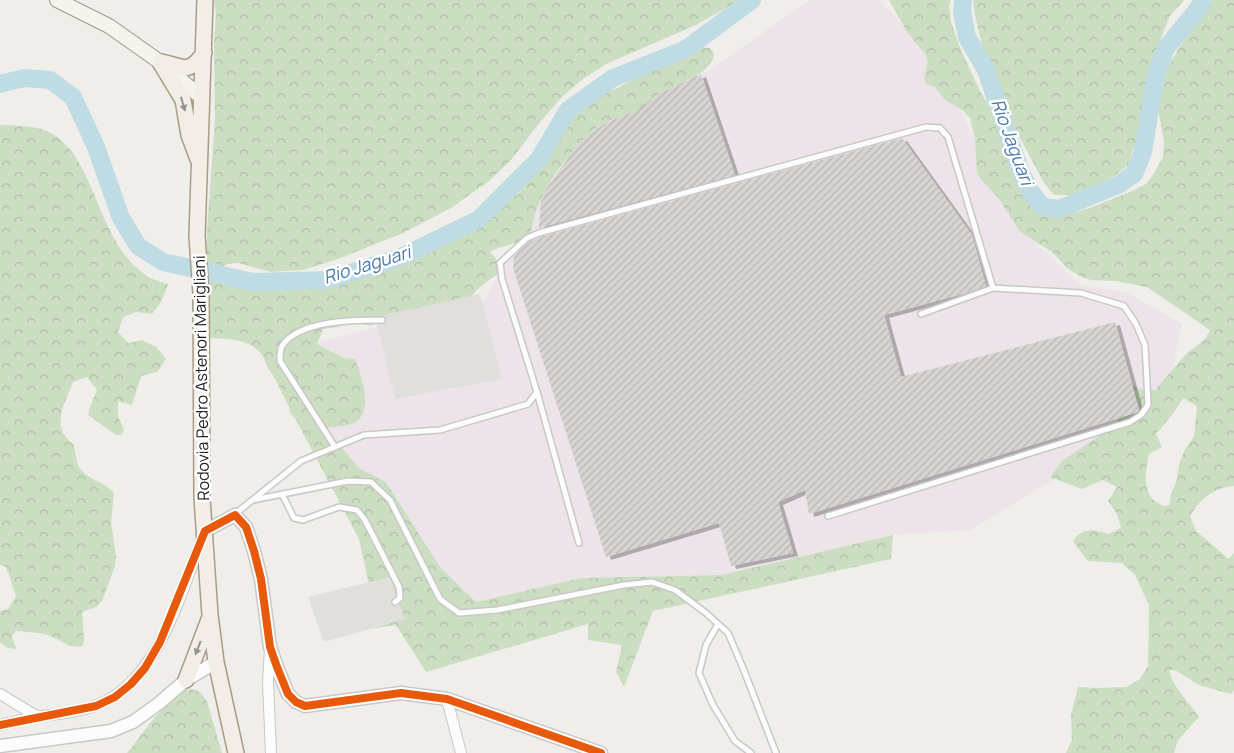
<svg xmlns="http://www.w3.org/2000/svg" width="1234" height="753" font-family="Manrope,sans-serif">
<defs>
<pattern id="forest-crowns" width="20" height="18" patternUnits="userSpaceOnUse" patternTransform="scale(1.25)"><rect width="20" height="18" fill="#cbdec1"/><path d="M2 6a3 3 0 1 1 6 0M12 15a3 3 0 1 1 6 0" fill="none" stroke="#aebea6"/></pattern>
<pattern id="building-hatch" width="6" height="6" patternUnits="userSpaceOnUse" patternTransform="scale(1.25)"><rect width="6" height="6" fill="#d7d4d2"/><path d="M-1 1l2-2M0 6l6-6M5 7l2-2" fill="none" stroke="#b8b6b4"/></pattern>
<filter id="shadow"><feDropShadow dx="5" dy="3" stdDeviation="0" flood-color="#0004"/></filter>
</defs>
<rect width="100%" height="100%" fill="#f0eeeb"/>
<path fill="#ede4e9" d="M810 0H879L911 34 959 107 1013 222 1082 286 1126 292 1182 324 1164 412 971 530 893 535 721 575 581 578 476 602 440 567 386 482 359 468 309 409V388L315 343 484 300 541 201 619 109 708 71Z"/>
<path fill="url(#forest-crowns)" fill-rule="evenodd" d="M214 0H740L696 25 606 64 583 79 563 96 540 122 511 160 489 181 451 208 403 233 338 259 303 270 270 272 239 263 228 264 220 268V272L223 276 246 288 314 286 333 283 366 272 390 267 421 257 466 235 520 192 550 135 566 110 573 103 618 88 682 50 698 47 710 48 714 53C713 75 677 83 662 92 652 98 644 107 634 112 625 117 614 118 605 123 578 137 547 182 536 211 533 218 533 227 530 233 523 246 500 244 490 252L501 265 499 274C484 281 475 292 464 305L374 321 372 326 352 322 338 327 323 329 317 344 344 358 355 359C361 375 374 410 356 422 347 427 335 426 325 428L359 468 386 482 440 567 476 602 581 578 721 575 893 535 891 559 653 611 624 687 616 672 622 645 588 640V624L426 672 396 625 341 633 313 615 369 585 359 539 295 418 290 413 289 407 272 373C266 368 266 361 262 355 250 338 227 339 209 338L206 302 207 230 215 119 214 41 216 14Z
M889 0H951L949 6 951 22 961 50 980 91 988 104 1022 189 1035 199 1046 210 1060 214 1076 212 1090 208 1132 191 1146 184 1155 172 1163 157 1164 141 1158 109 1164 79 1170 63 1186 37 1196 8 1202 0H1234V486C1214 487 1200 499 1190 516L1196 531 1229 559 1234 553V690L1231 694 1199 685 1175 670H1170C1169 682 1192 707 1199 717L1178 740 1174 753H1066L1072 740 1071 715 1078 687 1096 688 1126 687 1140 679 1148 666 1149 605 1135 575 1122 563 1088 561 1073 541C1083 527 1093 529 1108 534L1121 528 1117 514 1108 501 1117 487 1103 480 1082 489 1050 477 1062 461 1115 425 1127 405 1129 383 1141 390H1155L1187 353 1205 339 1210 330 1147 287 1116 281 1091 280 1082 277 1068 269 1052 252 1020 232 999 199 983 182 977 173 975 139 970 118 962 110 944 99 935 87 926 84 924 76 928 62 925 54 907 32ZM1183 398 1197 406 1194 437 1185 449 1179 464 1177 480 1171 494 1169 505 1163 506C1159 503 1152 500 1150 496 1143 483 1146 468 1149 454L1162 447 1156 434 1175 411Z
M973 0H1184L1170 16 1152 60 1149 76 1145 123 1142 138 1133 150 1128 165 1114 176 1101 183 1070 195H1054L1044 183 1001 102 982 45 975 15Z
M0 125C16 126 35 125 49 132 97 156 96 243 147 276 153 280 162 282 168 284L161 302 152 314 136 312 123 317 118 332 128 343 142 340 156 347 166 359 157 372 141 376 132 405 118 401V416L124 430 121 435H116L88 415 91 404 97 390 87 377 73 382C65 404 49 427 74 445 75 451 76 459 78 465 85 480 105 481 114 493L111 522 116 557 115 566 102 601 96 607 82 612 84 640 83 646C70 650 57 637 44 634 35 632 25 632 16 631L12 636 16 649 8 648 0 643V611L8 609 16 596 6 567 0 565Z
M191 689 200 692 207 701 222 753H127L155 717 181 691Z"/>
<path fill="#e0dfde" d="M480 294 502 379 395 399 375 317Z
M390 577 405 619 324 642 308 597Z"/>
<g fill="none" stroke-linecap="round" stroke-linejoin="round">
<path stroke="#bfdbe3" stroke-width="18" d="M963 0 962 12 967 37 986 70 1021 173 1032 194 1043 207 1059 209 1118 185 1134 174 1143 152 1156 74 1166 48 1197 10 1203 0
M0 84 24 78 50 80 73 97 96 147 121 218 138 246 163 262 253 282 328 280 401 257 479 219 539 159 568 110 613 78 686 49 752 0"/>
</g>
<path fill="url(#building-hatch)" filter="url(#shadow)" d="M701 74 735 175 539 228 541 201 545 191 572 152 584 138 605 123 634 112 662 92Z
M902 138 972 235 986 286 966 293 884 315 901 377 1115 322 1139 410 1138 412 809 514 805 490 778 502 793 553 731 566 719 523 606 557 513 268 514 256 529 242 540 237Z"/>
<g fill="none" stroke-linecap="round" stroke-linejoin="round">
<defs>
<path id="service" d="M537 392 502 279 500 263 527 238 539 233 926 127 940 128 948 137 993 288
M335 447 280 361C280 356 280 349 282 346 299 320 355 320 382 320
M282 494 294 518 303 520 339 507 357 510 365 520 399 587 400 598 395 602
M253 500 348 481 371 482 390 500 440 599 459 613 497 610 624 585 652 582 675 590 706 613 728 633 743 668 776 753
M235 514 301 461 364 435 440 430 528 404 537 392 579 543
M828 516 1130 422 1141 415 1148 405 1147 382 1145 345 1136 324 1124 306 1081 293 993 288 921 314
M718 624 706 645 699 673 713 705 735 741 751 753"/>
<path id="minor" d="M270 649 268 682 271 753
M0 694 38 717
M447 699 461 753
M0 725C14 722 27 718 41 716 60 714 80 712 97 705 158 681 180 595 202 539"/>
<path id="tertiary" d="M205 531 235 515 246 527 254 551 261 579 270 647 277 667 288 694 296 702 305 706 401 693 447 699 601 753
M0 746 111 731 133 722 158 704 186 680 216 662"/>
<path id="secondary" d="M57 0 109 26 160 62 202 98"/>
<path id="primary" d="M205 0 197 236 201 294 202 498 210 615 216 662 236 753
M160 62 183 100 189 135 198 159
M160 62C182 65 187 77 204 53
M186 680 210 617"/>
</defs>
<use href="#service" stroke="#c9c8c7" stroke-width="8"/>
<use href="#minor" stroke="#c9c8c7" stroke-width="12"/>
<use href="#tertiary" stroke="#c9c8c7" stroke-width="15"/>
<use href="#secondary" stroke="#999a82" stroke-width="16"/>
<use href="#primary" stroke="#a79c86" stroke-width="18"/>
<use href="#service" stroke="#fdfcfc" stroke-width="5"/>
<use href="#minor" stroke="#fdfcfc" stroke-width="10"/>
<use href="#tertiary" stroke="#fdfcfc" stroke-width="12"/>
<use href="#secondary" stroke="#f4f4ed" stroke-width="14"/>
<use href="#primary" stroke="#f3ede7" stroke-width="15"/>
<defs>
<path id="cycleway" d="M0 725 96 706 115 697 131 684 145 668 160 642 205 531 235 515 246 527 254 551 261 579 270 647 277 667 288 694 296 702 305 706 401 693 447 699 601 753"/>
</defs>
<use href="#cycleway" stroke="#fff" stroke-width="11"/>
<use href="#cycleway" stroke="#e8590c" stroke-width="8"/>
</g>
<defs><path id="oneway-solid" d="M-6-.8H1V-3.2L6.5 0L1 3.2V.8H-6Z" transform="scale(1.25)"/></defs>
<g fill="#95928e">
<use href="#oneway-solid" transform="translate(183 104) rotate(74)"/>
<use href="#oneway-solid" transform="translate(198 648) rotate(111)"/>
</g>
<g text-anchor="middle" stroke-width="5" stroke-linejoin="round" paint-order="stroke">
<g font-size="16" fill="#222" stroke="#fff">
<text transform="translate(201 378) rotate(-91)" y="6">Rodovia Pedro Astenori Marigliani</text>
</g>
<g font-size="18" font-style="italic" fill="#4a7aab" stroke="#fff">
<text transform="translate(1012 142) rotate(70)" y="6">Rio Jaguari</text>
<text transform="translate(367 265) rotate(-17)" y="6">Rio Jaguari</text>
</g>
</g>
</svg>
